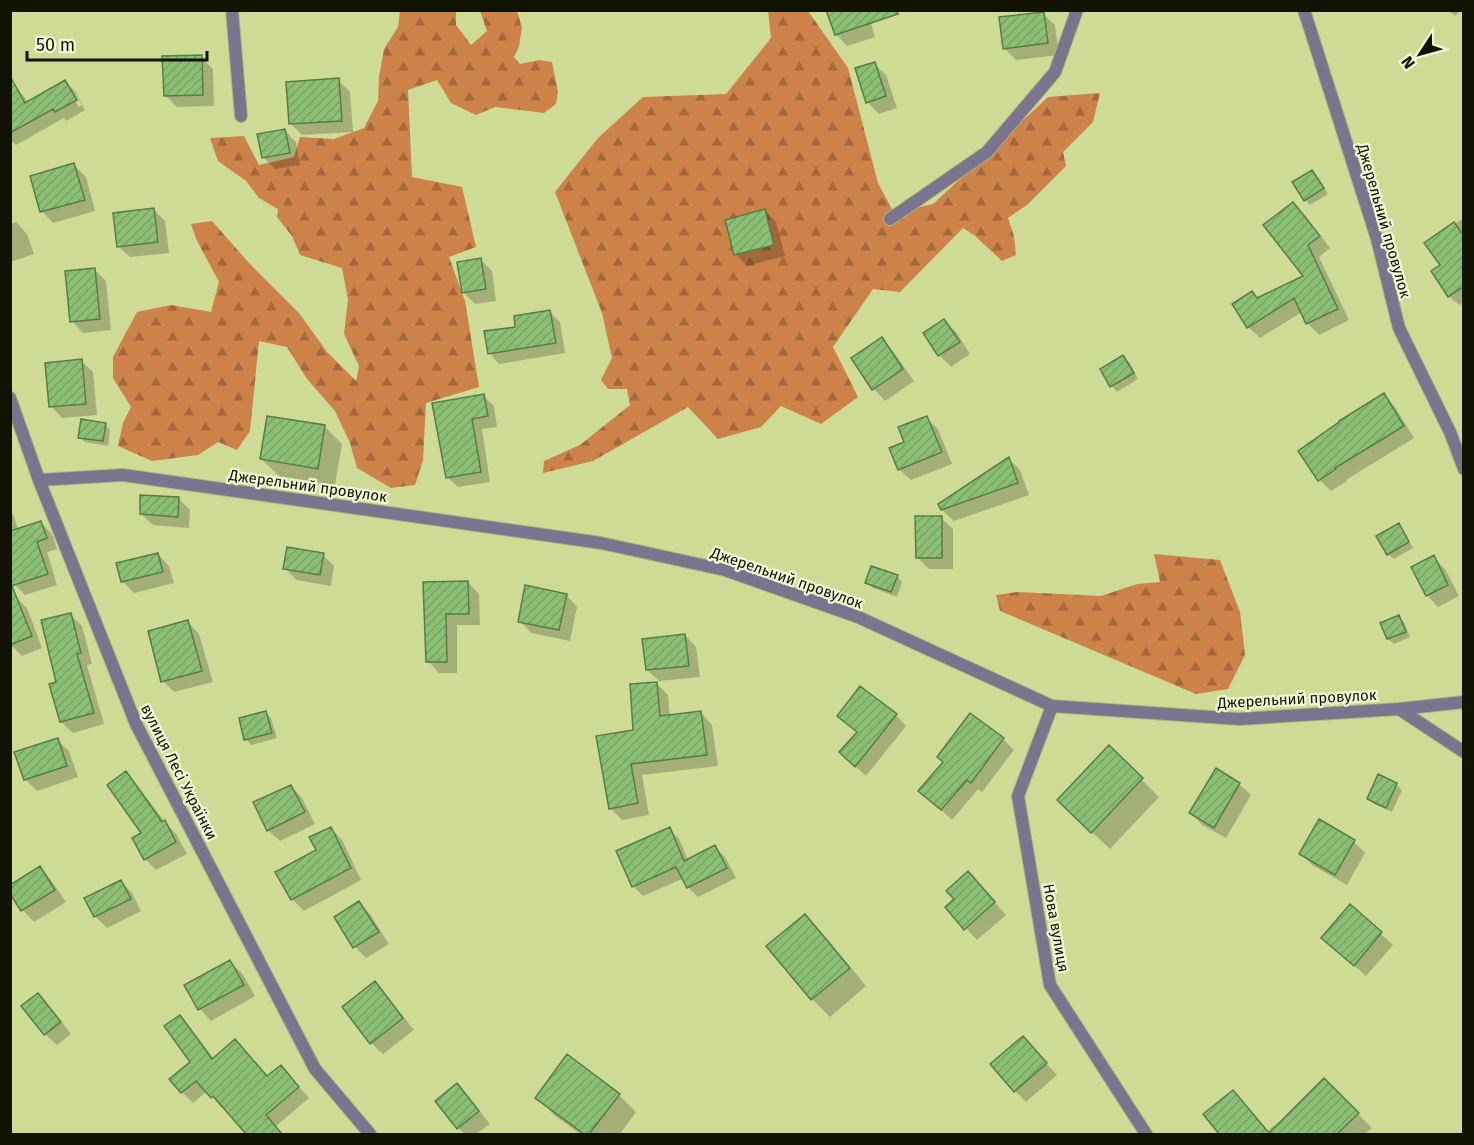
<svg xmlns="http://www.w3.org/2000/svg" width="1474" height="1145" font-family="'Fira Sans',sans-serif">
<defs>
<pattern id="forest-firs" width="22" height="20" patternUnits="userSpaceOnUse" patternTransform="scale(1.5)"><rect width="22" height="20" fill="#cc8248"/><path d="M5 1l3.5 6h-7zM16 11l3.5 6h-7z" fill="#a4693a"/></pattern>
<pattern id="building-hatch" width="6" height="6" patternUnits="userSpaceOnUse" patternTransform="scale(1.5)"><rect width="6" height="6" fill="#8bbf74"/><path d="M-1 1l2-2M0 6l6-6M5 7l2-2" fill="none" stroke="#77a363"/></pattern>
</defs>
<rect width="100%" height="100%" fill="#cedb95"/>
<path fill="url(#forest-firs)" d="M400 11H456V25L471 45 487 31 480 11H517L522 28 519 46 514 57 520 64 539 60 552 62 558 92 556 104 544 113 495 107 476 115 451 103 437 80 408 90 412 177 462 187 476 247 449 257 465 301 479 387 426 403 423 460 415 485 391 488 357 468 350 443 335 411 307 379 287 347 259 341 250 431 237 450 218 442 198 455 152 461 118 446 123 423 131 407 113 378V357L137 312 171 305 211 312 219 282 197 241 191 224 212 221 250 264 299 313 327 352 356 381 359 366 344 334 348 300 342 268 300 255 292 236 277 217 278 209 259 198 246 181 218 161 210 138 244 136 259 165 294 157 300 137 334 139 364 128 378 101 379 77 384 49 398 27Z
M768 11H808L848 68 878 183 894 213 933 204 1048 97 1100 93 1093 122 1063 152 1066 166 1028 204 1008 218 1014 236 1016 255 1002 261 974 235 963 228 900 292 873 289 833 347 858 397 821 424 781 406 761 427 718 439 688 407 593 461 543 473 544 461 580 445 630 405 627 389H608L601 380 612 358 602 313 555 192 598 138 643 97 726 94 771 38Z
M1154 554 1220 560 1240 612 1245 655 1228 689 1196 694 1000 611 996 595 1017 592 1101 596 1137 584 1160 582Z"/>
<path fill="#0003" fill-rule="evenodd" d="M867 10 875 37 847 46 836 34Z
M1446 10H1460L1456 16Z
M1043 14 1055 25 1059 55 1016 60 1004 48Z
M201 57 213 69 214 106 177 107 165 95Z
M874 64 886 75 897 108 879 114 867 102Z
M338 80 350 92 353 132 302 135 290 123Z
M65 82 75 91 85 110 66 121 64 118 16 145 10 139V91L16 88 25 98 28 103ZM70 91H73L82 105 79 107Z
M285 131 296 142 300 165 275 169 263 157Z
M74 165 86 177 95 211 53 223 42 211Z
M1312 172 1318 177 1328 194 1310 205 1305 200Z
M1293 204 1305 215 1330 248 1319 257 1349 320 1319 335 1307 323 1302 312 1260 338 1248 327 1252 293 1258 299 1305 276Z
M154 210 165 221 169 253 130 257 118 246Z
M765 211 776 222 785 256 747 266 736 254Z
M1464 218V302L1459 305 1449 296 1442 266 1426 243Z
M16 222 27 234 34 254 10 262V224Z
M480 259 492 271 496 301 475 304 464 293Z
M95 270 106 281 111 330 83 333 72 321Z
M550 312 560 322 565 353 499 364 489 353 517 328Z
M944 321 956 332 970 354 951 367 939 355Z
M881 339 893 351 914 381 885 401 874 389 853 358Z
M1123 357 1129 362 1138 379 1117 392 1112 386 1102 370Z
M81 361 93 372 97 415 62 418 51 406Z
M1383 395 1395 407 1414 438 1346 480 1347 481 1331 491 1320 480Z
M483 396 494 406 497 427 482 429 490 482 458 487 447 477 442 443Z
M926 418 938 429 952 464 911 480 899 469 906 443Z
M105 424 110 430 108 446 85 442 80 437Z
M324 426 342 444 335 485 279 476 261 459Z
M1009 459 1020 470 1029 495 954 521 942 510 940 505Z
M178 498 190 510 189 528 153 525 141 514Z
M10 512 14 516 18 530 41 523 52 534 57 549 47 552 57 585 25 595 14 584 10 574Z
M941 518 953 529V569H929L917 557Z
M1398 525 1404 531 1413 548 1394 559 1388 554Z
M158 554 169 566 174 583 134 593 122 581Z
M323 555 334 566 331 586 296 580 285 568Z
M1433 557 1445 569 1459 596 1438 607 1427 595Z
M897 576 902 582 897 597 873 588 867 583Z
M468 582 479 594 480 625H457V673H439L428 661 425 583Z
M566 595 577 607 570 641 531 633 520 621Z
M15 596 27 608 42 648 22 656 10 644Z
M71 615 82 626 92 664 87 665 104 724 73 733 61 722 58 683Z
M1399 617 1404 622 1410 637 1394 644 1388 639 1382 623Z
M188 622 199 634 213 682 174 692 163 681Z
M685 635 696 647 700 677 659 681 647 670Z
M657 684 668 695 670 717 701 713 712 725 718 766 642 775 649 815 622 820 610 808 635 731Z
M266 713 271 718 277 738 251 745 246 739Z
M896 715 906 726 866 776 851 762 858 733 839 716Z
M970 715 1003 739 1014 750 982 792 978 789 952 820 931 801 945 763Z
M57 740 69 751 78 777 37 791 25 779Z
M1109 747 1159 797 1110 849 1076 817Z
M126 773 137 785 165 822 176 834 187 854 156 870 145 859 144 833Z
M1239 784 1251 795 1226 838 1202 825 1191 813Z
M1396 784 1402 790 1392 812 1374 804 1369 799Z
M291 786 302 798 315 824 280 841 268 830Z
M331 828 342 840 361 880 304 911 292 899 278 873 318 851Z
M669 829 679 839 688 860 715 847 725 857 736 878 698 897 688 887 682 879 643 896 633 886Z
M1354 842 1365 853 1347 885 1312 865 1301 854Z
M40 868 51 880 66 902 34 922 23 910 10 891Z
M121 881 132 893 141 911 107 928 95 916 86 898Z
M979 885 1006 915 977 940 947 907Z
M358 903 370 914 389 944 366 958 355 947Z
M1350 906 1393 945 1366 976 1323 938Z
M805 916 822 933 866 986 830 1017 812 999 768 947Z
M230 962 242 973 255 996 211 1021 200 1009 186 986Z
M374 983 386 995 414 1030 383 1054 371 1043Z
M37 995 49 1006 71 1034 57 1045 45 1034 24 1006Z
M180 1017 190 1027 214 1059 268 1078 281 1067 291 1078 309 1098 275 1127 281 1133 279 1134H248L224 1106 222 1108 207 1091 193 1103 182 1092 171 1079 192 1062Z
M1023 1038 1057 1075 1026 1102 1015 1091Z
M1324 1080 1372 1128 1365 1134H1221L1205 1115 1233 1092 1247 1106 1268 1131 1274 1125 1277 1128Z
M457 1085 468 1097 490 1124 476 1134H465L458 1128Z
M619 1095 636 1112 620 1134H580L554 1115 537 1097Z"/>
<path fill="url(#building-hatch)" stroke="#577d46" stroke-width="1.5" d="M826 10H897L898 14 835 35Z
M1044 12 1048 43 1003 49 999 17Z
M202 55 203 95 164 96 162 56Z
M875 62 886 96 866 103 855 68Z
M10 76 25 103 65 80 77 100 55 112 53 109 10 133Z
M339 78 342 121 289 124 286 82Z
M285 129 290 153 262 158 257 134Z
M74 163 85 200 40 212 30 176Z
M1312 170 1324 188 1304 201 1292 182Z
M1293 202 1320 236 1308 245 1338 309 1306 324 1294 298 1247 328 1232 304 1252 291 1257 298 1303 276 1263 225Z
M154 208 158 242 117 247 113 213Z
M765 209 774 245 734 255 725 220Z
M1454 222 1464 236V286L1448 297 1431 271 1440 265 1424 243Z
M481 258 486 289 462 293 457 262Z
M95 268 100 319 70 322 65 271Z
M550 310 556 343 488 354 484 331 515 327 514 316Z
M944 319 960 342 938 356 923 333Z
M882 337 903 369 872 390 851 358Z
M1123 355 1134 373 1110 387 1100 369Z
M82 359 86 404 49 407 45 363Z
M1384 393 1404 426 1335 468 1336 469 1318 481 1298 451 1339 422V421Z
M484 394 488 416 472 419 481 472 446 478 432 403Z
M267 416 325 425 318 469 260 459Z
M927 416 942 452 898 470 889 448 904 442 898 427Z
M81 419 106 423 103 441 78 438Z
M1009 457 1018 483 941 510 938 504Z
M140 495 179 497 178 517 140 514Z
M915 516H942V558H916Z
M41 521 47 538 37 542 48 574 11 586H12L32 636 10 645V531Z
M1399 523 1409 542 1387 555 1376 536Z
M287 547 324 553 320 575 283 569Z
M158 553 163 572 121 582 116 563Z
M1434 555 1448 585 1426 596 1411 567Z
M871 566 898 575 891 592 865 583Z
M468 581 469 614H446L447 662H426L423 582Z
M525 585 567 594 559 630 518 622Z
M71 613 81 653 77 654 94 713 60 722 49 684 56 682 41 620Z
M1399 615 1406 632 1387 639 1380 623Z
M188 620 202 671 161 682 148 631Z
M685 634 689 666 646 670 642 639Z
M657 682 660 716 701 711 707 755 631 764 638 803 609 809 596 736 633 730 630 684Z
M860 686 897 714 855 767 839 752 857 732 837 716Z
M266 711 272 733 244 740 239 718Z
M970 713 1004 738 971 783 967 780 941 810 918 791 943 762 937 757Z
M58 738 67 766 24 780 14 752Z
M1109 745 1143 778 1091 833 1057 800Z
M1216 768 1240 783 1214 828 1189 813Z
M126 771 162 822 165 820 176 842 144 860 132 838 141 833 107 785Z
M1378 774 1397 783 1386 808 1367 799Z
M291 785 305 812 267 831 253 802Z
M1319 819 1355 840 1335 875 1299 854Z
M331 827 351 868 291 900 275 872 316 850 309 837Z
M670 827 684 861 715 845 727 868 687 888 676 867 632 887 616 851Z
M40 866 55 890 21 911 10 894V885Z
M968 871 995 902 964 930 945 907 954 899 946 891Z
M121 880 131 899 94 917 84 898Z
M359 901 379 932 353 948 334 917Z
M1350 904 1382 932 1354 966 1321 938Z
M805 914 850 968 811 1000 766 946Z
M230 960 244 985 198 1010 184 985Z
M375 981 403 1018 370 1044 342 1007Z
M38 993 61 1022 44 1035 21 1006Z
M180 1015 212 1059 235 1039 267 1076 281 1065 299 1087 266 1115 282 1134H246L213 1096 211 1098 196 1081 181 1093 169 1079 190 1062 164 1026Z
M1023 1036 1047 1063 1014 1092 990 1064Z
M567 1054 620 1094 589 1134H584L535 1098Z
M1324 1078 1359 1113 1337 1134H1219L1203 1114 1233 1090 1269 1133Z
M457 1083 479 1111 457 1129 435 1101Z"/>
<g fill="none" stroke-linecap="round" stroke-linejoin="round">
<defs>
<path id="minor" d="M232 10 241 116
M1304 10 1377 239 1399 328 1450 432 1464 469
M890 219 987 152 1055 72 1077 10
M39 480 123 475 601 543 725 570 858 617 1052 706 1239 719 1399 709 1464 752
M1052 706 1018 796 1050 985 1146 1134
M1399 709 1464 702"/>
<path id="tertiary" d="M10 398 39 480 136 724 315 1069 370 1134"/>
</defs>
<use href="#minor" stroke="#acb77a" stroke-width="14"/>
<use href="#tertiary" stroke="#acb77a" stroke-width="14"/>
<use href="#minor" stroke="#7a748e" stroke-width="12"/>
<use href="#tertiary" stroke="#7a748e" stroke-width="12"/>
</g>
<g text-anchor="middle" stroke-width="4.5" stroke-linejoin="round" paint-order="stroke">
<g font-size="15" fill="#101300" stroke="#f1f8d5">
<text transform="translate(1384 221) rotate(74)" y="5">Джерельний провулок</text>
<text transform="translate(308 486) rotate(8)" y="5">Джерельний провулок</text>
<text transform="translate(787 578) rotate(19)" y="5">Джерельний провулок</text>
<text transform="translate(1297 699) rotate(-3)" y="5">Джерельний провулок</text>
<text transform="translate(179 772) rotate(63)" y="5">вулиця Лесі Українки</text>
<text transform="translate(1056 928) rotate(80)" y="5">Нова вулиця</text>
</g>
</g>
<rect width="1474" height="1145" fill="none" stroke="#101300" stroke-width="24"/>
<g transform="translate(1420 54) rotate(234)" stroke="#f1f8d5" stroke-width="4.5" paint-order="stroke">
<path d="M0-4.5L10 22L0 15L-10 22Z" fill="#101300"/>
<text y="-9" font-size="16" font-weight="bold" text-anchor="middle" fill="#101300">N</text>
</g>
<path d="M27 51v9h180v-9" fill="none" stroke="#101300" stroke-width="3"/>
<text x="36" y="51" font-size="18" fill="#101300" stroke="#f1f8d5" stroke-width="4.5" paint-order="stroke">50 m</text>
</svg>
